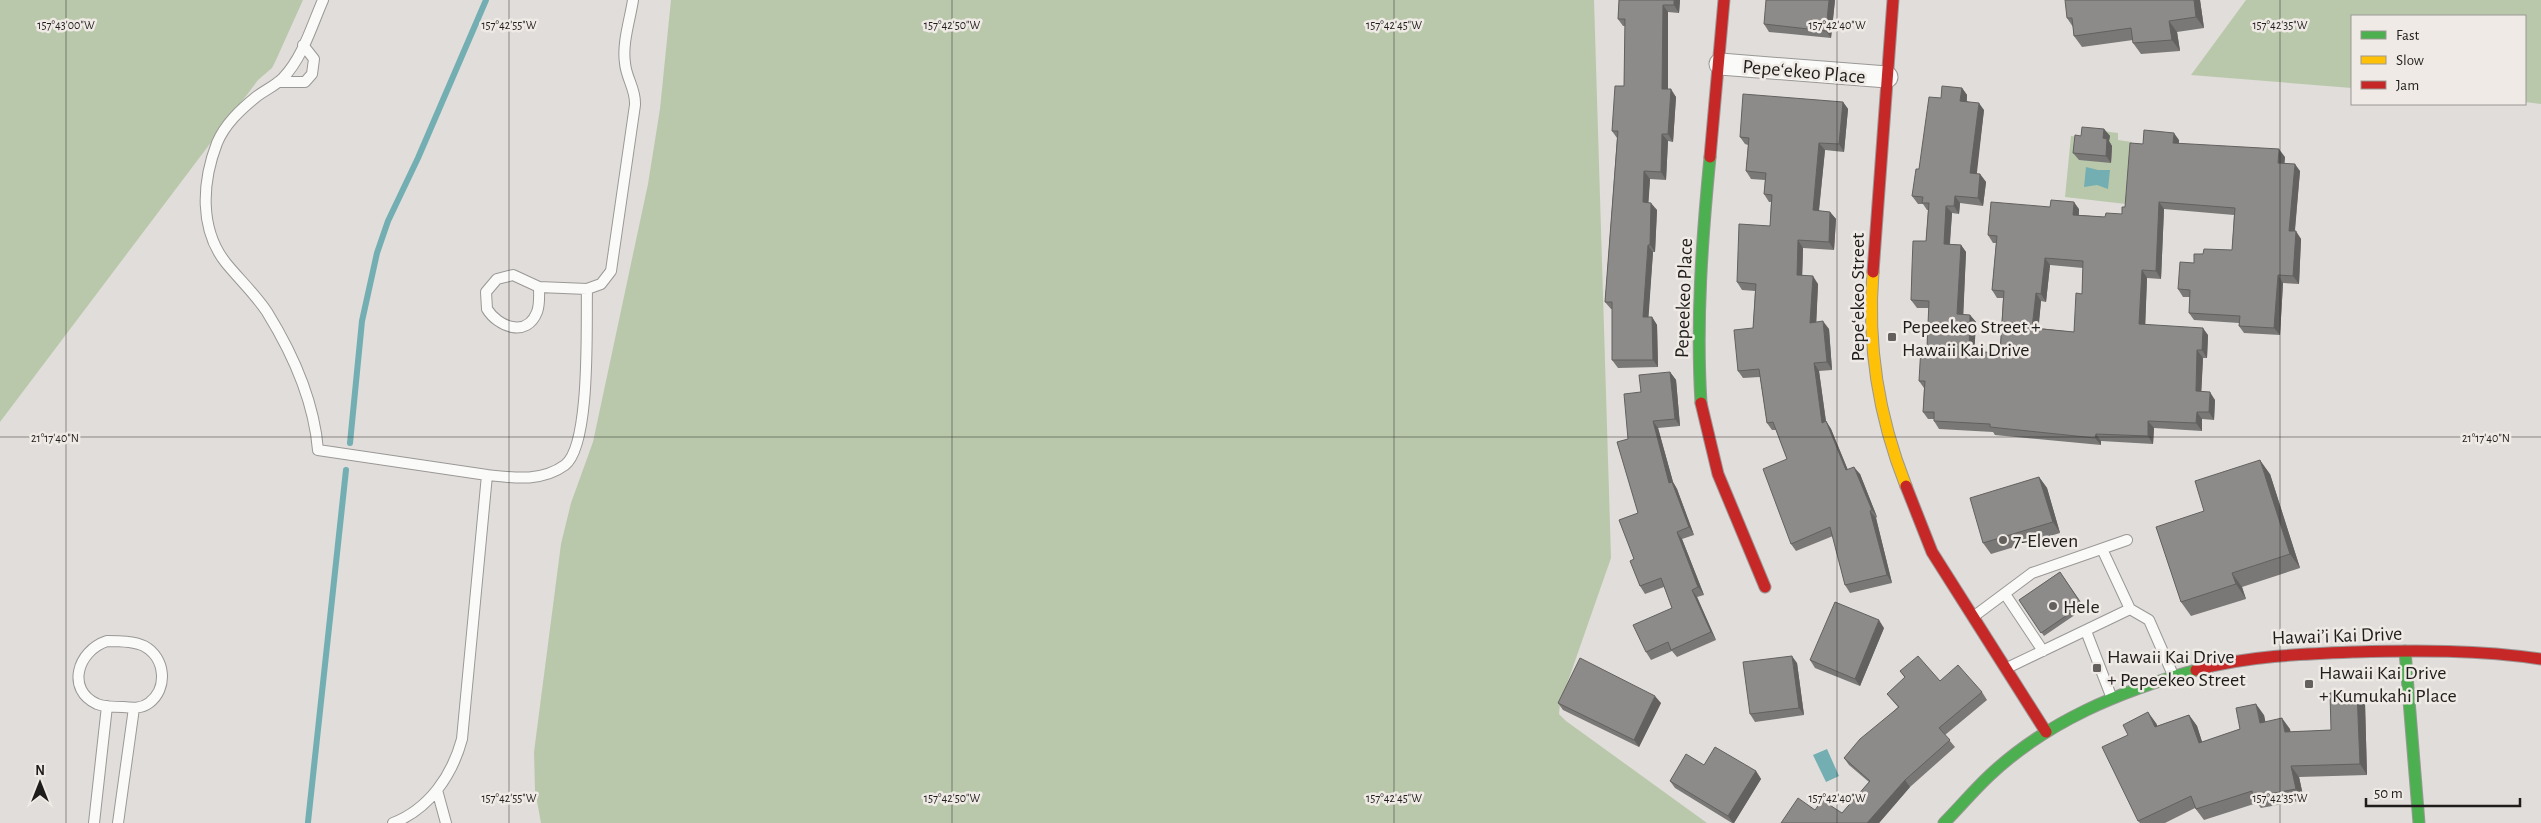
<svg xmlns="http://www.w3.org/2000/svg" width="2541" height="823" font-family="'Alegreya Sans',sans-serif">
<rect width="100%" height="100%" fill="#e0ddda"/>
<path fill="#b9c8aa" d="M0 0H303L276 60 272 68 258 80 0 422Z
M671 0H1594L1611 558 1560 704 1559 714 1566 721 1707 823H541L535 790 534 752 561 544 571 503 593 442 648 184 660 109Z
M2246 0H2541V104L2525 102V16H2352V88L2191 75Z
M2084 129 2118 133V140L2132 142 2126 204 2065 197 2071 136 2083 137Z"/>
<path fill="#72aeb2" d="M2086 167 2098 170H2110L2108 189 2097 185 2084 187Z
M1827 749 1839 776 1826 782 1813 755Z"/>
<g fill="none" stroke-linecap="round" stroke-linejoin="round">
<path stroke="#72aeb2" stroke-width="6" d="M350 443 362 321 377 253 388 221 418 158 486 0
M308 822 346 470"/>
<defs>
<path id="lane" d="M323 0C312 25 303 57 283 78 275 86 265 90 256 97 240 110 225 124 217 143 202 182 199 229 226 263 239 279 255 294 267 312 293 354 314 401 318 450L487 475
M278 82H305L312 74 314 59 303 45
M539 287C539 295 540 304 537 312 527 338 498 327 487 309L486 292 497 279 513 275 539 287 587 289 601 284 611 271 635 105C636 89 626 78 625 63 622 43 630 20 633 0
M2102 549 2130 609 2149 620 2173 675
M2005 594 2043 651
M1973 617 2032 573 2127 540
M2086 631 2111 696
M107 641C119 641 134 641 144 646 166 658 168 689 149 703 141 709 132 708 123 707 115 707 105 707 97 704 66 690 77 651 107 641Z
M2007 668 2130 609
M437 790 446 823
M94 823 107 706
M118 823 134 708
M393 823C429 809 452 776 462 739L487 475C514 478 542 482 565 465 591 445 586 324 587 289"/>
<path id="street" d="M1720 64 1887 77"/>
<path id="fast" d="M1701 403C1696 321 1702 240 1710 157
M2405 651 2419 823
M1944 823C1959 808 1973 791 1989 776 2047 721 2121 691 2196 670"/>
<path id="slow" d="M1873 272C1867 345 1879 418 1906 486"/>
<path id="jam" d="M1710 157 1724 0
M1873 272 1893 0
M1701 403 1718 474 1765 587
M1906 486 1932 552 2046 732
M2196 670C2247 656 2303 654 2355 652 2417 650 2479 650 2541 659"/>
</defs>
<use href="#lane" stroke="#9a9896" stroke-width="12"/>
<use href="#street" stroke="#9a9896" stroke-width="23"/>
<use href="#fast" stroke="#9a9896" stroke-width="13"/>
<use href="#slow" stroke="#9a9896" stroke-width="13"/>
<use href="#jam" stroke="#9a9896" stroke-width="13"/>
<use href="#lane" stroke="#fafaf9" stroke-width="10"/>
<use href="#street" stroke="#fafaf9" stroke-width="21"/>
<use href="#fast" stroke="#4caf50" stroke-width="11"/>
<use href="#slow" stroke="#ffc107" stroke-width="11"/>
<use href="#jam" stroke="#c62828" stroke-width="11"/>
</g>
<path fill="#797876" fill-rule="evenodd" d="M1619 0H1680L1679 13 1668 12V89L1676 97 1673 142 1668 141 1666 180 1650 179 1648 203 1657 210 1655 252H1653L1648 317H1652L1657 325 1658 367 1618 368 1612 360V309H1611L1605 302 1617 138 1612 131 1624 86 1625 26H1623L1618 19Z
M1835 0 1831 38 1769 32 1764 24Z
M2200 0 2204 28 2177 32 2180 51 2141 54 2133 43V40L2082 47 2074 36 2073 27 2067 18Z
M1962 88 1967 95V101L1984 110 1976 174H1980L1986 182 1983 206 1960 203 1959 214 1952 213 1950 244 1961 245 1966 252 1963 315H1970L1976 322 1974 352 2000 353 2003 298H1997L1992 290 1996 243H1993L1988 235 2079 209V215L2105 217 2122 214 2125 207 2143 144 2179 140V144L2285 157 2284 163 2300 171 2295 231 2301 239 2299 284 2283 283 2280 335 2244 333 2239 326V323L2194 320 2189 313 2190 297H2183L2178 289 2194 263 2203 254 2232 250 2234 215 2164 209 2161 279 2147 278 2145 325 2208 335 2207 358H2203L2201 392 2215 400 2214 420 2202 419V431L2154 428 2153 444 2101 441V445L1995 435 1993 432 1939 429 1934 421V419H1928L1923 412 1924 388 1919 381 1927 347 1929 308H1917L1911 300 1926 241 1928 210H1927L1923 204H1918L1912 196 1919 169 1941 98ZM2050 265 2083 268 2082 294 2074 332 2038 328 2041 301 2046 302Z
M1843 102 1848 109 1844 152 1825 150 1819 211 1830 212 1836 219 1834 250 1803 248 1802 275 1818 284 1816 322 1829 329 1832 370 1819 371 1826 421 1831 429 1848 470 1860 474 1877 517 1876 518 1892 583 1850 593 1845 585 1833 536 1796 551 1791 544 1787 459 1776 430H1772L1767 423 1760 377 1743 378 1738 371 1753 328 1755 291 1742 290 1737 282 1770 226 1771 202H1769L1764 194 1765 180 1751 179 1746 171 1748 145 1745 144 1740 137Z
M2104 129 2110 136 2109 141 2112 146 2111 163 2079 160 2073 153 2081 136Z
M1670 372 1676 380 1680 426 1658 428 1673 482 1677 489 1694 535 1682 539 1704 595 1697 597 1716 640 1677 657 1672 651 1651 660 1646 652 1672 608 1664 587 1645 594 1640 586 1634 559 1638 513 1628 439 1641 392Z
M2270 474 2300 568 2242 587 2246 599 2191 616 2181 602 2204 511Z
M2039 477 2047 488 2060 533 1991 554 1983 543Z
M2060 572 2085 608 2044 636 2019 600Z
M1884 628 1860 686 1815 668 1810 660Z
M1797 663 1804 715 1755 722 1750 714Z
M1900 671 1940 681 1982 692 1987 700 1945 735 1955 747 1910 787 1879 823H1781L1815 810 1842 813 1869 782 1849 765 1844 758 1898 707 1887 694 1905 678Z
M2357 692 2365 703 2367 775 2299 777 2304 800 2261 808 2257 803 2204 820 2195 808 2165 823H2140L2138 821 2128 735 2156 723 2157 726 2189 715 2197 726 2202 742 2240 729 2264 715 2265 722 2290 729V732L2331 730Z
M1558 703H1661L1639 747 1563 710Z
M1704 765 1756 771 1761 779 1734 823H1732L1675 788 1670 781Z"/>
<path fill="#636160" d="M1674 0H1680L1679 13 1674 5Z
M1829 0H1835L1831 38 1826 31Z
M2194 0H2200L2204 28 2196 17Z
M1663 5 1668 12V96L1662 89Z
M2169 21 2177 32 2180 51 2172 40Z
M1962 88 1967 95 1966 108 1960 101Z
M1671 89 1676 97 1673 142 1668 134Z
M1843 102 1848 109 1844 152 1839 144Z
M1979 103 1984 110 1976 181 1970 173Z
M2104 129 2110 136 2109 141 2112 146 2111 163 2106 156 2103 138Z
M2174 133 2179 140 2178 151 2173 143Z
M1662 134 1668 141 1666 180 1661 172Z
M1819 143 1825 150 1818 218 1813 210Z
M2279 149 2285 157 2284 170 2278 163Z
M2295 164 2300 171 2294 238 2289 231Z
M1644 171 1650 179 1648 210 1643 202Z
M1980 174 1986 182 1983 206 1978 198Z
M1955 196 1960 203 1959 214 1954 206Z
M2074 202 2079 209 2078 222 2073 215Z
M2159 202 2164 209 2161 279 2156 271Z
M1651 203 1657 210 1655 252 1650 245Z
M1946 206 1952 213 1949 252 1944 244Z
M1830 212 1836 219 1834 250 1829 242Z
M2296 231 2301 239 2299 284 2293 276Z
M1798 240 1803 248 1802 283 1797 275Z
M1648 245 1653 252 1648 325 1643 317Z
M1961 245 1966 252 1963 322 1957 314Z
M2045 258 2050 265 2046 302 2041 294Z
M2142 270 2147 278 2145 332 2139 324Z
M2278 275 2283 283 2280 335 2274 328Z
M1813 276 1818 284 1816 330 1810 323Z
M2036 293 2041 301 2038 335 2032 328Z
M1970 315 1976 322 1974 359 1969 351Z
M1652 317 1657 325 1658 367 1653 360Z
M1823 321 1829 329 1832 370 1827 362Z
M2203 328 2208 335 2207 358 2202 350Z
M2197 350 2203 358 2201 399 2196 391Z
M1814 363 1819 371 1827 430 1822 423Z
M1670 372 1676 380 1680 426 1675 419Z
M2210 392 2215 400 2214 420 2209 412Z
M2197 412 2202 419V431L2196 423Z
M1653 421 1658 428 1673 482 1677 489 1694 535 1689 527 1669 483Z
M1826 421 1831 429 1851 478 1846 470Z
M2148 421 2154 428 2153 444 2148 436Z
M2096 434 2101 441V445L2095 438Z
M2260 460 2270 474 2300 568 2290 554Z
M1854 467 1860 474 1877 517 1872 510Z
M2039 477 2047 488 2060 533 2053 522Z
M1870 511 1876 518 1892 583 1887 575Z
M1677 532 1682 539 1704 595 1698 587Z
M2232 573 2242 587 2246 599 2236 584Z
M1692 590 1697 597 1716 640 1711 632Z
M1879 620 1884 628 1860 686 1855 679Z
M1792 656 1797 663 1804 715 1799 708Z
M2357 692 2365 703 2367 775 2360 764Z
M1655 696 1661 703 1639 747 1634 740Z
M2256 704 2264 715 2268 734 2260 723Z
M2148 712 2156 723 2163 738 2155 727Z
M2189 715 2197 726 2206 754 2199 743Z
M2282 718 2290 729 2293 743 2285 732Z
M2291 766 2299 777 2304 800 2296 789Z
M1756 771 1761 779 1734 823H1733L1728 816Z
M1905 780 1910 787 1879 823H1867Z"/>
<path fill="#8d8b89" stroke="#636160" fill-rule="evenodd" d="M1619 0H1674V5H1663L1662 89H1671L1668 134H1662L1661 172 1644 171 1643 202 1651 203 1650 245H1648L1643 317H1652L1653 360H1612V302H1605L1618 131H1612L1615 86H1624L1625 19H1618Z
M1766 0H1829L1826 31 1764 24Z
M2065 0H2194L2196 17 2169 21 2172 40 2133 43 2131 28 2074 36 2072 18H2067Z
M1942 86 1962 88 1960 101 1979 103 1970 173 1980 174 1978 198 1955 196 1954 206H1946L1944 244 1961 245 1957 314 1970 315 1969 351 2000 353 2004 291 1992 290 1997 236 1988 235 1991 202 2050 207 2051 200 2074 202 2073 215 2105 217 2106 213 2122 214V207H2125L2130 143 2143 144 2144 130 2174 133 2173 143 2279 149 2278 163 2295 164 2289 231H2296L2293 276 2278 275 2274 328 2239 326 2240 316 2189 313 2190 290 2178 289 2180 262 2194 263V254H2203L2204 249 2232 250 2235 208 2159 202 2156 271 2142 270 2139 324 2203 328 2202 350H2197L2196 391 2210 392 2209 412H2197L2196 423 2148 421V436L2096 434 2095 438 1990 427V424L1934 421V412H1923L1925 381H1919L1921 346 1927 347 1929 301 1911 300 1912 267 1913 241H1926L1929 203H1922L1923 197 1912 196 1916 169H1919L1929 97 1941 98ZM2045 258 2083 261 2082 294 2076 293 2074 332 2032 328 2036 293 2041 294Z
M1743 94 1843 102 1839 144 1819 143 1813 210 1830 212 1829 242 1798 240 1797 275 1813 276 1810 323 1823 321 1827 362 1814 363 1822 423 1826 421 1846 470 1854 467 1872 510 1870 511 1887 575 1845 585 1830 527 1791 544 1763 469 1787 459 1773 422 1767 423 1759 369 1738 371 1734 330 1753 328 1756 284 1737 282 1739 224 1770 226 1772 195 1764 194 1766 173 1746 171 1749 138 1740 137Z
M2082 127 2104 129 2103 138 2107 139 2106 156 2073 153 2075 135 2081 136Z
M1670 372 1675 419 1653 421 1669 483 1672 482 1689 527 1677 532 1698 587 1692 590 1711 632 1671 650 1668 642 1646 652 1633 625 1672 608 1661 578 1640 586 1630 561 1634 559 1619 520 1638 513 1617 442 1628 439 1624 394 1641 392 1639 375Z
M2260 460 2290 554 2232 573 2236 584 2181 602 2156 527 2204 511 2195 481Z
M2039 477 2053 522 1983 543 1970 498Z
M2060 572 2082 605 2041 633 2019 600Z
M1835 602 1879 620 1855 679 1810 660Z
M1792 656 1799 708 1750 714 1743 662Z
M1918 656 1940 681 1958 665 1982 692 1939 728 1950 740 1905 780 1867 823H1781L1798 798 1815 810 1822 800 1842 813 1870 781 1844 758 1860 739 1899 707 1887 694 1905 677 1900 671Z
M1580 658 1655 696 1634 740 1558 703Z
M2357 692 2360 764 2291 766 2296 789 2253 797 2252 791 2196 809 2191 796 2138 821 2102 747 2128 735 2123 725 2148 712 2155 727 2189 715 2199 743 2240 729 2236 708 2256 704 2260 723 2282 718 2285 732 2331 730 2330 693Z
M1715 747 1756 771 1728 816 1670 781 1686 754 1704 765Z"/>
<path fill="none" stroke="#1f1d1b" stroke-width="1" stroke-opacity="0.45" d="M66 0V823M509 0V823M952 0V823M1394 0V823M1837 0V823M2280 0V823M0 437H2541"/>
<g fill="#63605e" stroke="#efeae5" stroke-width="2">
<rect x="1887" y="332" width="10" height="10" rx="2.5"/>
<circle cx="2003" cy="540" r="5"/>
<circle cx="2053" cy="606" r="5"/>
<rect x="2092" y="663" width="10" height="10" rx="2.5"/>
<rect x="2304" y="679" width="10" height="10" rx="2.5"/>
</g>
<g text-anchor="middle" stroke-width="5" stroke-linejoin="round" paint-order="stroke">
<g font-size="20" fill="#1f1d1b" stroke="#efeae5">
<text transform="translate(1804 71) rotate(5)" y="7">Pepeʻekeo Place</text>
<text transform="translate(1857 297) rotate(-90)" y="7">Pepeʻekeo Street</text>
<text transform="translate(1683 298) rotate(-88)" y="7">Pepeekeo Place</text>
<text transform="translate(2337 635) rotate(-2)" y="7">Hawai’i Kai Drive</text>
</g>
<g font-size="20" fill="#1f1d1b" stroke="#efeae5" text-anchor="start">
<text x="1902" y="333">Pepeekeo Street +<tspan x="1902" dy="23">Hawaii Kai Drive</tspan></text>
<text x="2013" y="547">7-Eleven</text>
<text x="2063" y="613">Hele</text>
<text x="2107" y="663">Hawaii Kai Drive<tspan x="2107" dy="23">+ Pepeekeo Street</tspan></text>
<text x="2319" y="679">Hawaii Kai Drive<tspan x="2319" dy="23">+ Kumukahi Place</tspan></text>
</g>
</g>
<g font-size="12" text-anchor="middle" fill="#1f1d1b" stroke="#efeae5" stroke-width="5" stroke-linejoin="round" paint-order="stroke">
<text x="66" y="29">157°43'00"W</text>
<text x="509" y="29">157°42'55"W</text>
<text x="952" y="29">157°42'50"W</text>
<text x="1394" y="29">157°42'45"W</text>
<text x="1837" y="29">157°42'40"W</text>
<text x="2280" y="29">157°42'35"W</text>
<text x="55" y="442">21°17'40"N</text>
<text x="2486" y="442">21°17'40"N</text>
<text x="509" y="802">157°42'55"W</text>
<text x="952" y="802">157°42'50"W</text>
<text x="1394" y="802">157°42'45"W</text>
<text x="1837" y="802">157°42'40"W</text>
<text x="2280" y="802">157°42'35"W</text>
</g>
<rect x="2351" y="15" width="175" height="90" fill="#efeae5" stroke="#9c9894"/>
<rect x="2361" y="31" width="25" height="8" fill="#4caf50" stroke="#9c9894"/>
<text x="2396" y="40" font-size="15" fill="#1f1d1b">Fast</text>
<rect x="2361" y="56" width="25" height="8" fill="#ffc107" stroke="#9c9894"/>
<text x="2396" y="65" font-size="15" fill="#1f1d1b">Slow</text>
<rect x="2361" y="81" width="25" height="8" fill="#c62828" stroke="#9c9894"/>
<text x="2396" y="90" font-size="15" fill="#1f1d1b">Jam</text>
<g transform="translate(40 783)" stroke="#efeae5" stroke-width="4" paint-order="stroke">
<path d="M0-4L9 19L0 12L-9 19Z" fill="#1f1d1b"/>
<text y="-8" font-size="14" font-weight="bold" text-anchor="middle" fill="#1f1d1b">N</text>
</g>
<path d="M2366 798v8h154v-8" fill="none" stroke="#1f1d1b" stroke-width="2.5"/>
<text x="2374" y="798" font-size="15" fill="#1f1d1b" stroke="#efeae5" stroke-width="4" paint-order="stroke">50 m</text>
</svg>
